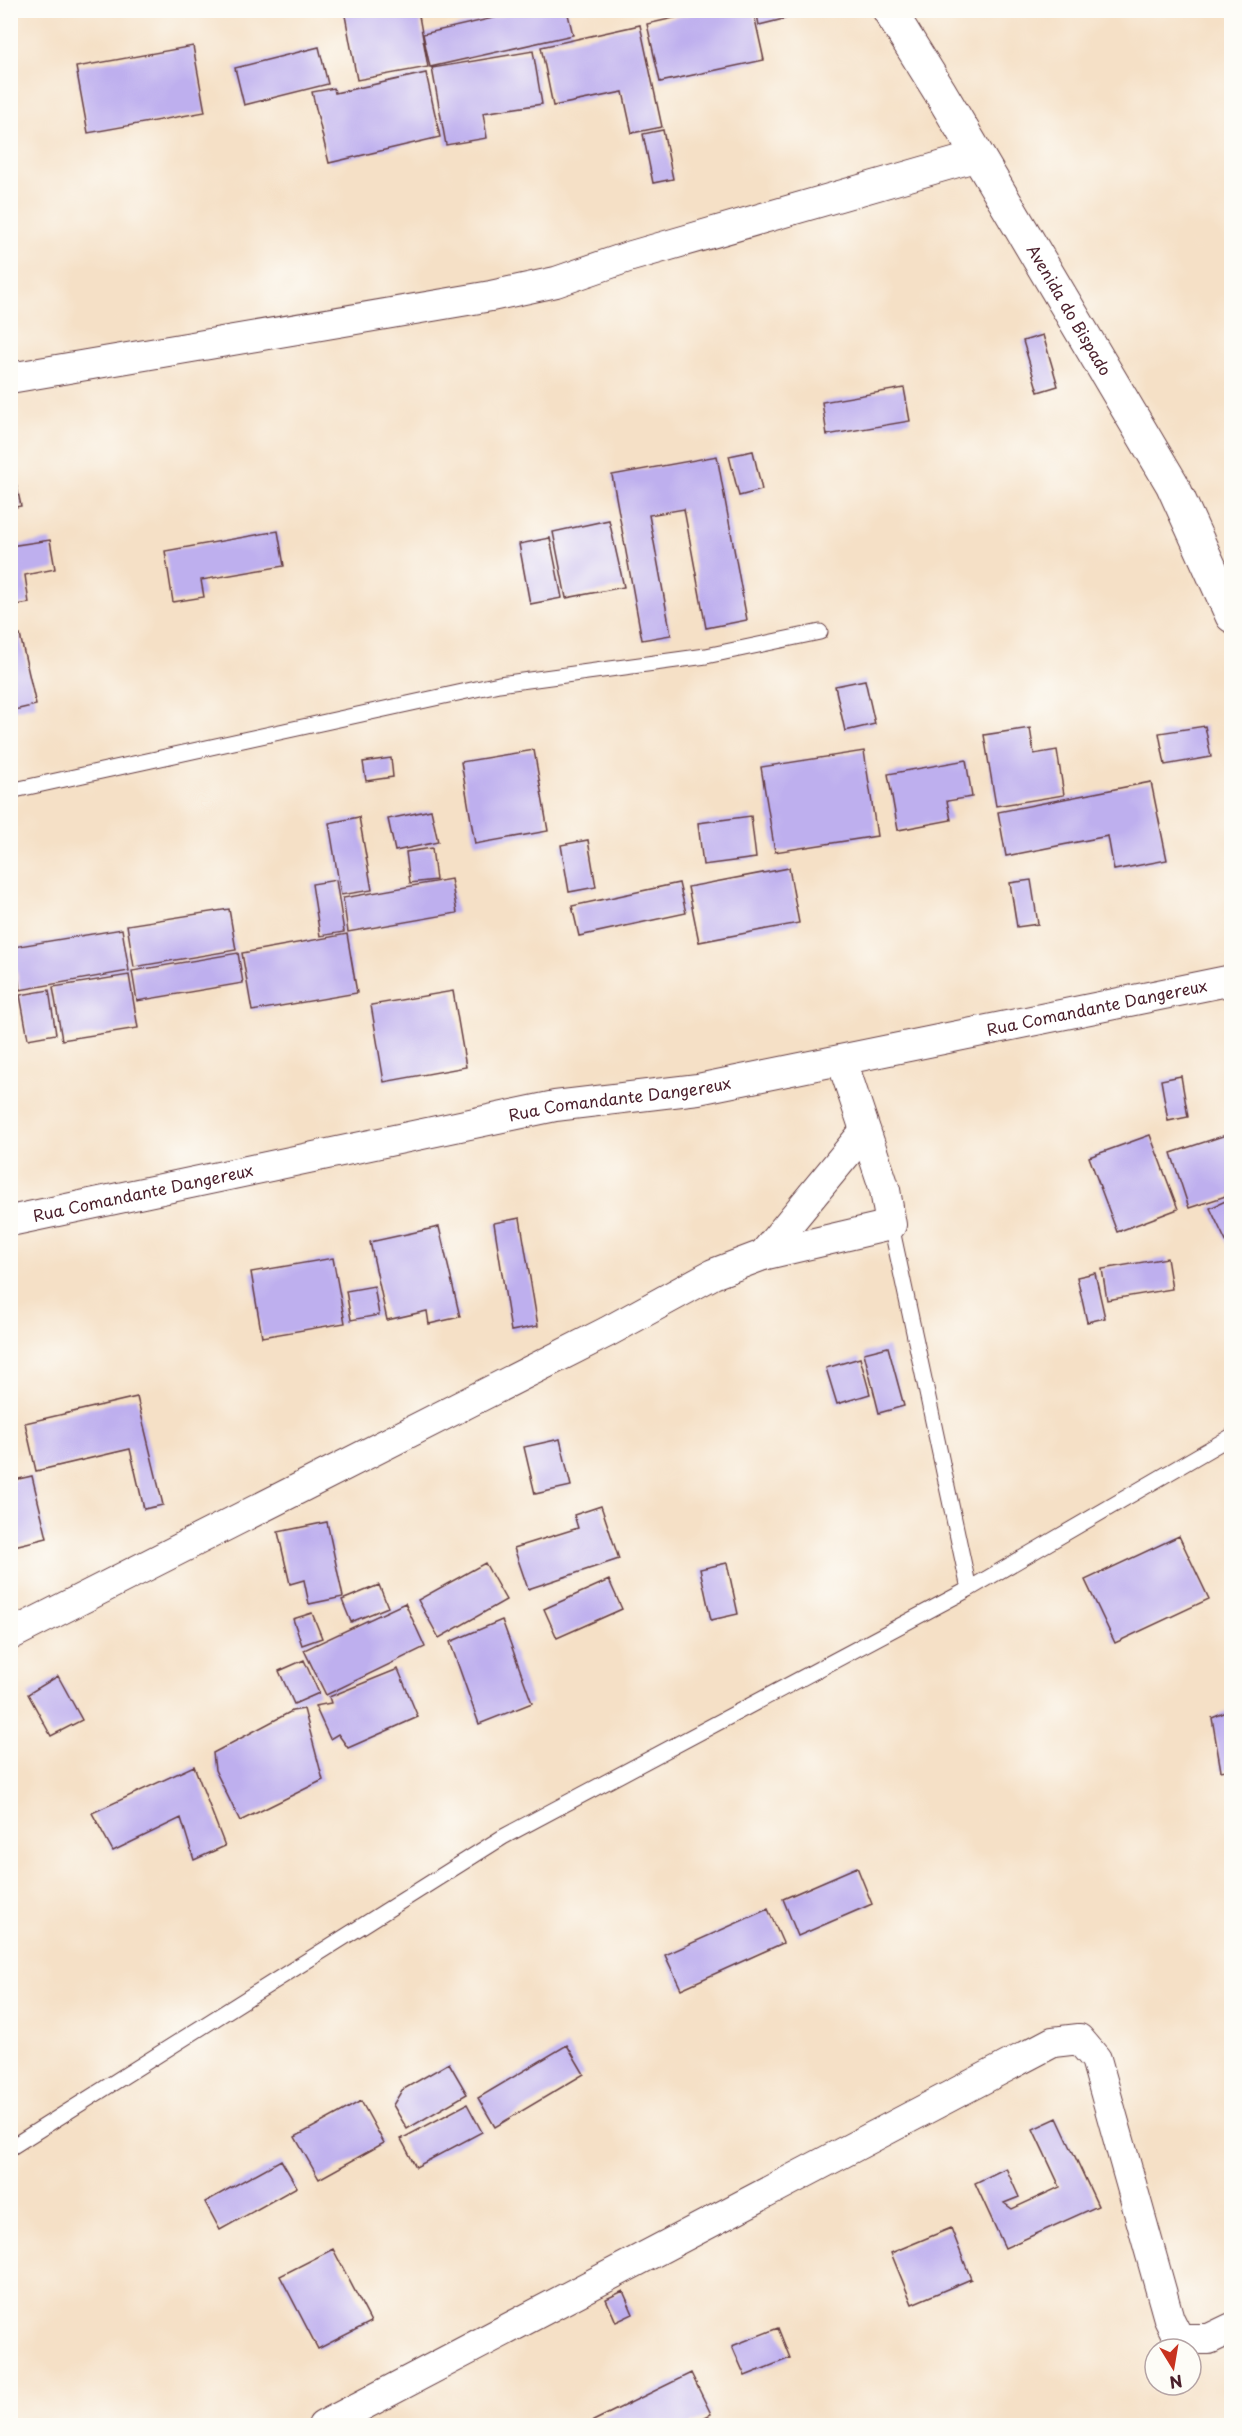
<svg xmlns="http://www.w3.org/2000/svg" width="1242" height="2436" font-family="'Playpen Sans',sans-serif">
<rect width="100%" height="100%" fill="#fdfcf7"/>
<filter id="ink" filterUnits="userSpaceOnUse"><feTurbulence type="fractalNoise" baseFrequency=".0167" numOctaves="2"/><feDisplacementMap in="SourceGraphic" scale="12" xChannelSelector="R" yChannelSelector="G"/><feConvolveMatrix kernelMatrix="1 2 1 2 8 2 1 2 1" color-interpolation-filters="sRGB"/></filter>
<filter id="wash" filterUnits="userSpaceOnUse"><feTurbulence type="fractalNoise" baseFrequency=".008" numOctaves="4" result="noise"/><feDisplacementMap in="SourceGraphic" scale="24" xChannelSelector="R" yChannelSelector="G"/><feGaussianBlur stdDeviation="1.35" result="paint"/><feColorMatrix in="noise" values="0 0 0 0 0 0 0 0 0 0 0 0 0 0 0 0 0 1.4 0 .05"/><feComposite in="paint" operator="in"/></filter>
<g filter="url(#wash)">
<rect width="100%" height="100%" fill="#f5e0c6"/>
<g id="blocks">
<path fill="#beafee" d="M344 10H418L428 67 357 80Z
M528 10H567L573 35 430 67 423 34Z
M709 10H753L764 60 660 82 647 24Z
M756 10H816V11L759 25Z
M640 25 662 127 632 133 623 92 553 106 541 47Z
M193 46 205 112 88 133 76 67Z
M319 47 328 84 244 105 235 68Z
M533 51 542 104 483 113 487 138 446 145 432 68Z
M426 73 440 137 329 163 312 92 334 88 335 93Z
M663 130 673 179 653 183 643 134Z
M1043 335 1058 386 1038 392 1023 341Z
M904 388 910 421 827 435 822 402Z
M753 451 762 490 739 496 729 456Z
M10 455 21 506 10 508Z
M717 456 747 620 706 628 684 509 649 515 671 635 642 640 612 475Z
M609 520 624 587 566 598 553 532Z
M278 531 284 566 201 580 204 597 173 602 165 551Z
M550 538 562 598 530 604 519 544Z
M50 540 55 569 25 575 29 603 10 606V546Z
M20 635 36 705 10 711V637Z
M865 680 875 724 845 731 835 686Z
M1205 726 1211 757 1165 765 1159 733Z
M1030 728 1034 754 1057 750 1064 795 996 806 984 735Z
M534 750 548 831 475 844 461 762Z
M864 751 877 836 775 852 761 767Z
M391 758 393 777 366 781 363 762Z
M966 760 972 797 947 801 951 820 898 830 888 774Z
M1151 782 1167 860 1114 870 1108 836 1006 856 998 812Z
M431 810 438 842 395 851 388 819Z
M751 816 756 858 703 865 698 823Z
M359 817 372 890 341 895 329 823Z
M588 840 596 887 569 892 561 845Z
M432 848 436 880 410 883 406 852Z
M789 868 799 923 699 942 688 887Z
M451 879 457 913 348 932 343 898Z
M336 880 344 932 320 936 312 884Z
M1031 880 1038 924 1017 927 1010 883Z
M679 883 686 913 579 936 572 906Z
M229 909 236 950 134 967 127 925Z
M122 929 129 971 20 990 13 947Z
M347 934 357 993 252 1011 242 953Z
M238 953 243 983 137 1001 132 971Z
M129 975 138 1028 62 1040 53 987Z
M49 990 56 1034 28 1039 20 995Z
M453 991 466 1067 384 1082 371 1005Z
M1181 1076 1188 1117 1168 1121 1161 1080Z
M1232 1133V1194L1189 1208 1171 1153Z
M1150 1135 1178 1209 1117 1232 1089 1157Z
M1232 1198V1254L1210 1208Z
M520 1218 538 1326 511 1331 494 1223Z
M439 1227 460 1317 429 1324 427 1311 387 1320 370 1242Z
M333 1258 345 1323 262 1337 251 1272Z
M1167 1258 1172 1289 1107 1300 1102 1269Z
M1095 1273 1105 1318 1087 1322 1077 1277Z
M374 1286 379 1315 351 1320 346 1291Z
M888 1347 904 1406 879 1413 864 1353Z
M860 1358 870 1394 837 1404 826 1368Z
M137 1397 163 1505 144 1509 130 1449 36 1471 25 1423Z
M560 1439 571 1486 535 1494 524 1447Z
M32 1476 47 1538 10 1547V1481Z
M601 1506 619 1559 528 1589 514 1548 578 1528 574 1515Z
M327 1522 343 1597 309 1604 304 1580 290 1584 278 1532Z
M1179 1536 1209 1599 1115 1643 1085 1580Z
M485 1563 506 1600 439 1638 418 1600Z
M727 1563 738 1614 711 1620 700 1569Z
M609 1580 622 1609 557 1638 544 1609Z
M379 1585 388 1607 351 1622 342 1600Z
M405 1603 425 1647 326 1695 304 1650Z
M312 1613 322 1638 302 1645 293 1619Z
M502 1620 532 1703 479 1724 450 1642Z
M304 1660 319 1693 294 1704 279 1671Z
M398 1669 418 1717 348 1748 338 1734 330 1739 315 1706 331 1703 329 1697Z
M58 1676 82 1720 51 1736 28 1694Z
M304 1709 323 1780 240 1821 215 1770 213 1753 292 1711Z
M1231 1710 1232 1769 1221 1771 1212 1718Z
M194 1766 225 1846 194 1860 181 1818 113 1851 92 1813Z
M857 1867 872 1904 798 1936 783 1899Z
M768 1909 783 1943 681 1989 665 1955Z
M567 2045 584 2074 495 2127 478 2098Z
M449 2063 467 2094 407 2129 393 2105 402 2090Z
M361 2101 384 2143 319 2179 295 2137Z
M467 2104 482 2132 416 2167 401 2139Z
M1057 2118 1098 2206 1005 2248 975 2183 1006 2168 1019 2197 1004 2203 1012 2209 1060 2187 1033 2129Z
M281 2160 297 2187 220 2230 205 2202Z
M951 2228 971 2279 912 2304 891 2253Z
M333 2249 371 2322 318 2349 280 2276Z
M623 2291 633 2314 616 2322 606 2299Z
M778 2328 790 2358 745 2376 732 2346Z
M691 2373 711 2414 688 2426H583Z"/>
</g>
</g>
<g filter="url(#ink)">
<use href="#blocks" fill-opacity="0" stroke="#643c42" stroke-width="1.5"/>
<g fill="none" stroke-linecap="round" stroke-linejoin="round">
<defs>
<path id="lane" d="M10 791 499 684 706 656 820 632
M891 1225 969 1589
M10 2148 503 1837 969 1589 1232 1436"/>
<g id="street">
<path d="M10 378 491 296 556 282 628 257 978 156"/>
<path id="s1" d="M10 1221 555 1106 698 1089 1232 980"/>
<path d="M763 1255 865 1131"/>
<path d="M10 1635 607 1332 713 1274 763 1255 891 1225 885 1190 842 1061"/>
<path d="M323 2426 1053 2042 1079 2039 1096 2059 1169 2319 1179 2339H1209L1232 2328"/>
</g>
<g id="secondary">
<path id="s2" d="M889 10 940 92 1172 484 1232 616"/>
</g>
</defs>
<use href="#lane" stroke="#643c42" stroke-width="17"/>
<use href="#street" stroke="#643c42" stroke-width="32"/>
<use href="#secondary" stroke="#643c42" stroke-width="35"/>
<use href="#lane" stroke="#fff" stroke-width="15"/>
<use href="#street" stroke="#fff" stroke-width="30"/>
<use href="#secondary" stroke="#fff" stroke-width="33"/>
</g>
</g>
<g text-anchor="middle" stroke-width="4.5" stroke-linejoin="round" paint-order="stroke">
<g font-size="16" fill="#4a1f2b" stroke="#fdfcf7">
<text dy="6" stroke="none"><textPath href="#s2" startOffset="350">Avenida do Bispado</textPath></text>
<text dy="6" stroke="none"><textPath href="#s1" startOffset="1108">Rua Comandante Dangereux</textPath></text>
<text dy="6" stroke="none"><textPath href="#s1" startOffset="622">Rua Comandante Dangereux</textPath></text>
<text dy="6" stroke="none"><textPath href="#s1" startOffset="136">Rua Comandante Dangereux</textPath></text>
</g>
</g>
<rect width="1242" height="2436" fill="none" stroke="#fdfcf7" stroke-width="36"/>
<g transform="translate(1173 2367) rotate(169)"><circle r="28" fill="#fdfcf7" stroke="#b5a4a5" stroke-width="1.5"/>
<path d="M0-4.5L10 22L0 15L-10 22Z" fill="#c8321e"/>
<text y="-9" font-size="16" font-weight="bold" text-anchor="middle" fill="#4a1f2b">N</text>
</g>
</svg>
